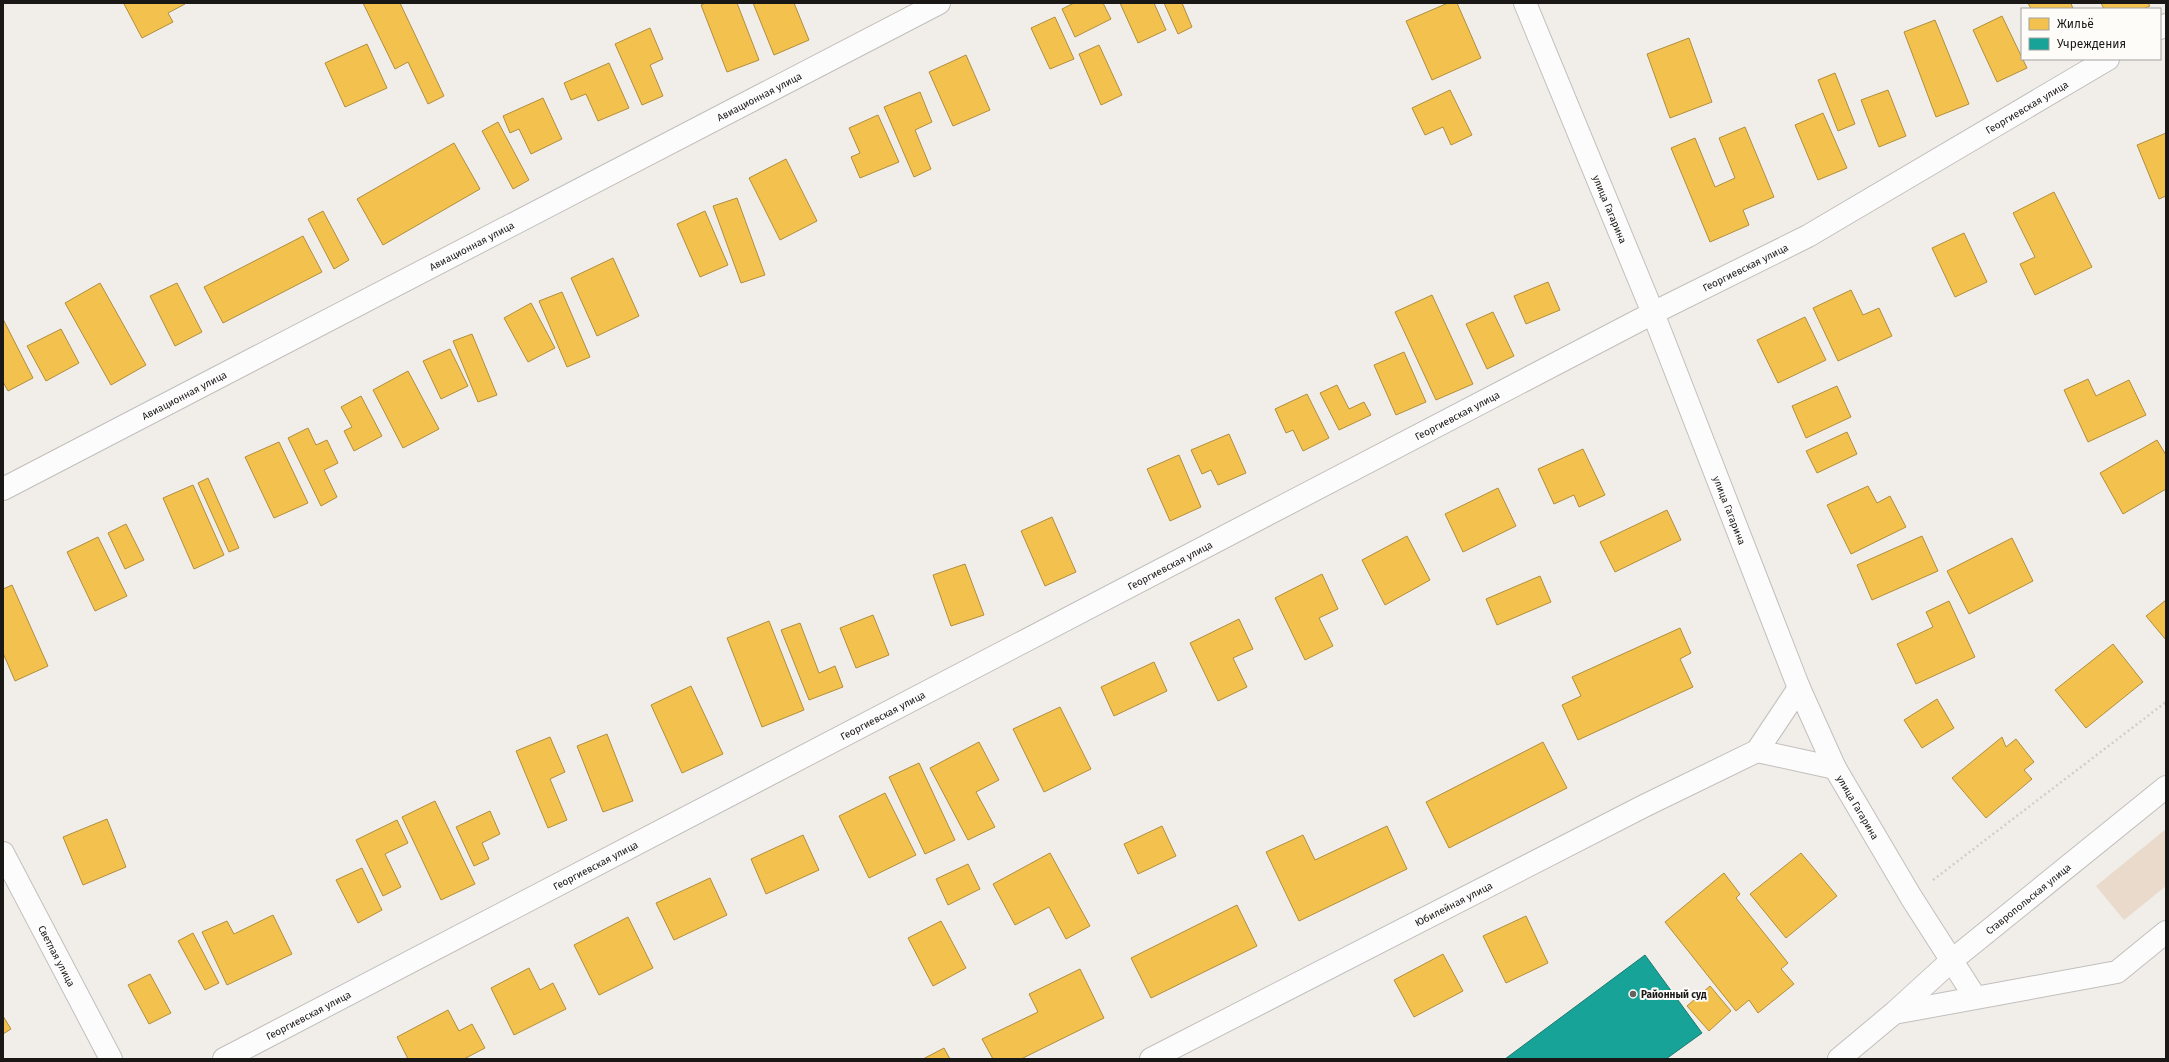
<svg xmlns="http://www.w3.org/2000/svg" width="2169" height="1062" font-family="'Fira Sans',sans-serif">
<rect width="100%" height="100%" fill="#f1eeea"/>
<path fill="#e9dacb" d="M2166 829V886L2124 920 2096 886Z"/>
<path fill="#f2c14e" stroke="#b18e3d" d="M126 3H185V4L168 13 173 22 142 38 124 4Z
M363 3H400L444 96 428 104 408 62 395 69Z
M706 3H737L759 60 727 72 701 5Z
M753 3H794L809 40 774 55Z
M1074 3H1103L1111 19 1075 37 1062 9Z
M1120 3H1154L1166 30 1138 43Z
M1164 3H1182L1192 27 1178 34Z
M1448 3H1457L1481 58 1432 80 1406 21Z
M2028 3H2071L2073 9H2031Z
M2101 3H2148L2150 6 2143 9H2104Z
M2002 16 2027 68 1997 82 1973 30Z
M1055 17 1074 59 1050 69 1031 28Z
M1935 20 1969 104 1936 117 1904 32Z
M650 28 663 59 650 65 663 96 642 105 615 44Z
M1689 38 1712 102 1670 118 1647 54Z
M367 44 387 88 345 107 325 63Z
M1099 45 1122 95 1101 105 1079 54Z
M966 55 990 110 953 126 929 72Z
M609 63 629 108 598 121 586 94 571 100 564 83Z
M1835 73 1855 124 1838 131 1818 80Z
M1450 90 1472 135 1451 145 1443 127 1425 135 1412 108Z
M1888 90 1906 136 1879 147 1861 100Z
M920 92 932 122 915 130 931 169 914 177 884 107Z
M543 98 562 139 531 154 519 129 510 133 503 116Z
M1823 113 1847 168 1818 180 1795 125Z
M878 115 899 162 860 178 851 157 860 153 849 128Z
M498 122 529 180 513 189 482 131Z
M1745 127 1774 197 1743 210 1749 225 1710 242 1671 148 1695 138 1715 187 1735 178 1719 138Z
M2166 133V196L2159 199 2137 145Z
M454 143 480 189 383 245 357 199Z
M786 159 817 221 780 240 749 178Z
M2054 192 2092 267 2035 295 2020 264 2035 257 2013 213Z
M737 198 765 275 741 283 713 206Z
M323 211 349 260 334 269 308 219Z
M705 211 728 265 700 277 677 224Z
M1964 233 1987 282 1955 297 1932 248Z
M303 236 322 272 223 323 204 287Z
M613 258 639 316 597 336 571 278Z
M1548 282 1560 310 1526 324 1514 296Z
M100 283 146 365 111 385 65 303Z
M177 283 202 332 175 346 150 296Z
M1851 290 1863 315 1879 308 1892 336 1838 361 1813 308Z
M562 292 590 357 567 367 539 301Z
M1432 295 1473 384 1436 400 1395 312Z
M531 303 555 348 528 362 504 318Z
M1493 312 1514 356 1487 369 1466 324Z
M1805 317 1826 360 1778 383 1757 340Z
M3 319 33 378 8 391 3 382Z
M61 329 79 363 46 381 27 346Z
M472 334 497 395 478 402 453 341Z
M450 349 468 386 441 399 423 361Z
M1404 352 1426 402 1396 415 1374 365Z
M408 371 439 429 403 448 373 390Z
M2088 379 2096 396 2129 380 2146 415 2088 442 2064 390Z
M1337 385 1349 409 1364 402 1371 415 1339 430 1320 393Z
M1837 386 1851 417 1806 438 1792 406Z
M1307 394 1329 438 1303 451 1293 430 1286 433 1275 409Z
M361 396 382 436 354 451 344 431 352 427 341 407Z
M308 428 316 445 327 440 338 463 324 470 337 497 321 506 288 438Z
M1847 432 1857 454 1817 473 1806 451Z
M1229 434 1246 473 1218 485 1211 470 1202 474 1191 450Z
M2157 440 2166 455V489L2123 514 2100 473Z
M279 442 308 503 274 518 245 457Z
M1583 449 1605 495 1579 507 1574 495 1554 504 1538 469Z
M1179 455 1201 507 1170 521 1147 469Z
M208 478 239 548 229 552 198 483Z
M193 485 224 555 194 569 163 498Z
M1868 486 1877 503 1890 496 1906 527 1851 554 1827 505Z
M1498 488 1516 526 1463 552 1445 514Z
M1667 510 1681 540 1615 572 1600 542Z
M1052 517 1076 572 1045 586 1021 531Z
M126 524 144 560 125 569 108 533Z
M1407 536 1430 580 1385 605 1362 560Z
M1922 536 1938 571 1872 600 1857 565Z
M98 537 127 596 95 611 67 552Z
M2012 538 2033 581 1969 614 1947 571Z
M965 564 984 615 951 626 933 575Z
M1322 574 1338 609 1319 618 1333 646 1305 660 1275 598Z
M1540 576 1551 602 1497 625 1486 599Z
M12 585 48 666 15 681 3 653V589Z
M2166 600V640L2146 616Z
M1949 601 1975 657 1916 684 1897 644 1933 627 1926 612Z
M873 615 889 655 856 668 840 628Z
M1239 619 1253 649 1233 658 1247 687 1218 701 1190 643Z
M769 621 804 710 762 727 727 638Z
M800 623 819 673 835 666 843 687 809 700 781 630Z
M1680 628 1691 653 1680 659 1693 687 1578 740 1562 705 1581 696 1572 677Z
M2113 644 2143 682 2086 728 2055 690Z
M1154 662 1167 691 1114 716 1101 687Z
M691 686 723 754 682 773 651 705Z
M1937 699 1954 728 1922 748 1904 720Z
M1060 707 1091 769 1044 792 1013 729Z
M607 734 633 801 603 812 577 746Z
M550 737 565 772 550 779 567 820 548 828 516 751Z
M2002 737 2006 747 2016 739 2034 762 2024 770 2032 779 1986 818 1952 778Z
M979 742 999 780 976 792 995 827 968 840 930 768Z
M1543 742 1567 788 1449 848 1426 802Z
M919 763 955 840 925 854 889 777Z
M885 793 916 855 869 878 839 816Z
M435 801 475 884 441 900 402 817Z
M490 811 500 834 482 843 489 859 474 866 456 827Z
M107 819 126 867 83 885 63 837Z
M397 820 408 843 385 854 401 887 383 896 356 840Z
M1162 826 1176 856 1138 874 1124 844Z
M1387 826 1407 869 1299 921 1266 852 1303 835 1315 860Z
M803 835 819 870 766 894 751 859Z
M1050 853 1090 926 1066 939 1049 907 1015 925 993 884Z
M1801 853 1837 896 1786 938 1750 894Z
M968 864 980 889 948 905 936 879Z
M362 868 382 910 358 923 336 880Z
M1724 873 1740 894 1736 898 1788 963 1781 969 1794 984 1758 1013 1749 1000 1736 1011 1665 922Z
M710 878 727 915 674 940 656 903Z
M1237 905 1257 946 1151 998 1131 958Z
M273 915 292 954 227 985 202 932 227 921 234 934Z
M1526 916 1548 963 1506 983 1483 936Z
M628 917 653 968 599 995 574 945Z
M941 921 966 968 933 986 908 938Z
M193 933 219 983 205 990 178 941Z
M1443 954 1463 991 1414 1017 1394 980Z
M529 968 540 990 553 983 566 1009 514 1035 491 988Z
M1080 969 1104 1018 1021 1059H993L982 1039 1038 1012 1029 994Z
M150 974 171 1013 149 1024 128 985Z
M1710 986 1731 1011 1709 1031 1687 1006Z
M448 1010 459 1031 472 1024 485 1048 464 1059H408L397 1037Z
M3 1016 11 1029 3 1034Z
M944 1048 950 1059H923Z"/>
<path fill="#17a398" stroke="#187971" d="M1645 955 1702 1033 1666 1059H1505Z"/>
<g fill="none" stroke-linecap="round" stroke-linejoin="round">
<defs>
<g id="street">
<path d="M2160 28 2166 25"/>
<path id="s1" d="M3 489 939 3"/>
<path d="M1757 751 1835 768"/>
<path id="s2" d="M3 853 111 1059"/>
<path id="s3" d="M224 1059 1653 313 1808 236 2108 59"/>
<path id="s4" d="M1151 1059 1644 806 1757 751 1799 688"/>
</g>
<g id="secondary">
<path id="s5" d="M1525 3 1653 313 1799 688 1835 768 1911 897 1975 997"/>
<path d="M1894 1013 2117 972 2166 932"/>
<path id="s6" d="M1839 1059 1894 1013 1951 961 2166 787"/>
</g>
</defs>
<use href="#street" stroke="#c1bfbc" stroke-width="24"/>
<use href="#secondary" stroke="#c1bfbc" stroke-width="24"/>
<path stroke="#cfcecc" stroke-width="2.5" stroke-dasharray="2 3" stroke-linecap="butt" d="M1933 880 2166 702"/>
<use href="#street" stroke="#fdfcfc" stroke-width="22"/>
<use href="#secondary" stroke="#fdfcfc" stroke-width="22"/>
</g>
<circle fill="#656360" stroke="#fefcf9" stroke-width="1.5" cx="1633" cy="994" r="4"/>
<g text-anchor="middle" stroke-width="4" stroke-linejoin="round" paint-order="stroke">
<g font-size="10" fill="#1a1816" stroke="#fefcf9">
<text dy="4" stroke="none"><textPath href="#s1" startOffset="852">Авиационная улица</textPath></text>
<text dy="4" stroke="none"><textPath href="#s3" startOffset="2039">Георгиевская улица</textPath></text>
<text dy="4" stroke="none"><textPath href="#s5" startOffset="223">улица Гагарина</textPath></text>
<text dy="4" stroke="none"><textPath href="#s1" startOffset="528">Авиационная улица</textPath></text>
<text dy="4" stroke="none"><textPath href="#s3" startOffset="1715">Георгиевская улица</textPath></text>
<text dy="4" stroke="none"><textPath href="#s1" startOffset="204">Авиационная улица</textPath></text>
<text dy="4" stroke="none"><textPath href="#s3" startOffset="1391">Георгиевская улица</textPath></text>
<text dy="4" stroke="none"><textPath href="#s5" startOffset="547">улица Гагарина</textPath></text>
<text dy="4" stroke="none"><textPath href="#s3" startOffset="1067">Георгиевская улица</textPath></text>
<text dy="4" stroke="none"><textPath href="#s3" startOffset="743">Георгиевская улица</textPath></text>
<text dy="4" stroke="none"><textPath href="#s5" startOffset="871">улица Гагарина</textPath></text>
<text dy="4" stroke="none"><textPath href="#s3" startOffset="419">Георгиевская улица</textPath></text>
<text dy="4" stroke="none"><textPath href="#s6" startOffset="248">Ставропольская улица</textPath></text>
<text dy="4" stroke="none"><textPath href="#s4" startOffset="340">Юбилейная улица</textPath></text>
<text dy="4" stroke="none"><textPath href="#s2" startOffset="116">Светлая улица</textPath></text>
<text dy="4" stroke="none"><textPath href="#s3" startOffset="95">Георгиевская улица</textPath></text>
</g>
<g font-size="10" font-weight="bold" fill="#1a1816" stroke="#fefcf9" text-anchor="start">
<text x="1641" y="998">Районный суд</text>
</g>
</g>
<rect width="2169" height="1062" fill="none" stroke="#1a1816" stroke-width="8"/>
<rect x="2021" y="8" width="140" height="52" fill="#fefcf9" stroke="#a3a19e"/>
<rect x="2029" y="18" width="20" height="12" fill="#f2c14e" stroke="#a3a19e"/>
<text x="2057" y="28" font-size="12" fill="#1a1816">Жильё</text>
<rect x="2029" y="38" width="20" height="12" fill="#17a398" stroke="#a3a19e"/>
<text x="2057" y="48" font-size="12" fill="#1a1816">Учреждения</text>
</svg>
